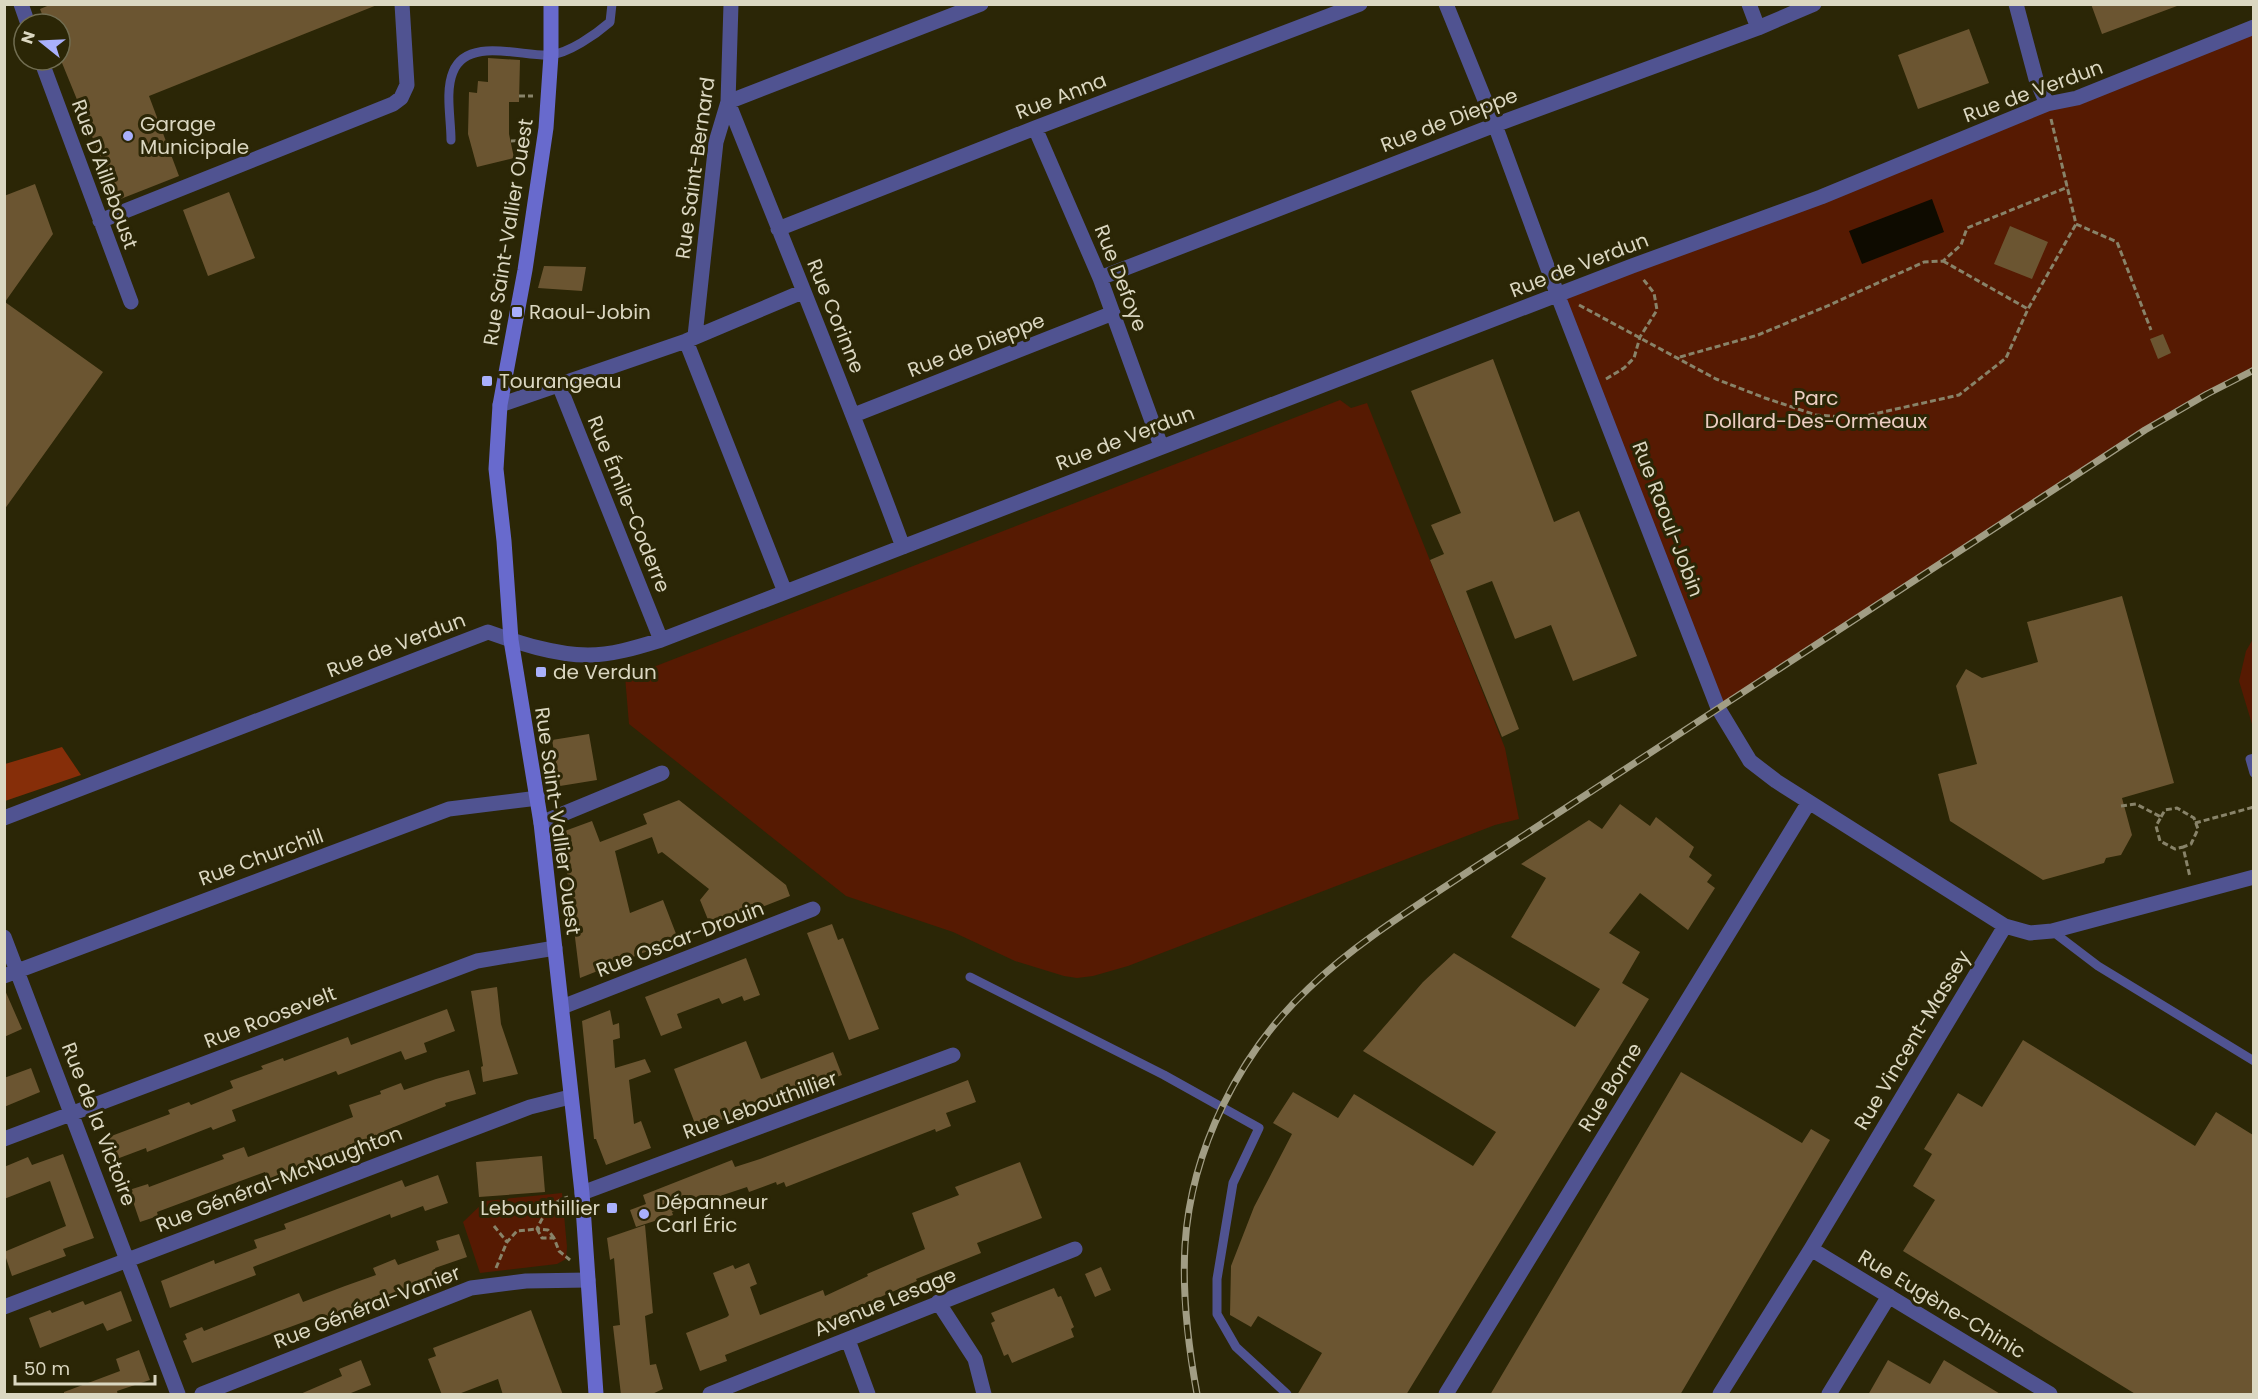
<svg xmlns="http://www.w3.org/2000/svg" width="2258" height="1399" font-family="Poppins,sans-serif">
<rect width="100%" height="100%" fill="#2b2606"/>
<path fill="#561a02" d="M2253 27V367L2173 410 1718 708 1558 296Z
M1340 400 1351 408 1367 403 1505 748 1519 819 1495 825 1128 966 1093 976 1077 978 1064 976 1015 961 953 932 846 896 629 724 625 676 656 666Z
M2253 639 2254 724H2252L2239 681 2246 651Z
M562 1193 567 1247 566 1259 557 1264 480 1273 463 1222 485 1201Z"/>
<path fill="#862e09" d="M62 747 81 775 5 801V764Z"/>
<path fill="#0e0b00" d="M1932 199 1944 232 1862 264 1849 231Z"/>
<path fill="#6b5531" d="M52 4H377V5L149 96 179 176 118 200 60 58V24H46L40 9Z
M2091 4H2176L2177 6 2102 34Z
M1969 29 1989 83 1918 109 1898 55Z
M488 58 520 60 519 102H509V134L514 158 477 167 468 134 469 92 477 93 478 81 488 82Z
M35 184 53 234 5 302 103 372 4 510V196Z
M229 192 255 258 208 276 183 210Z
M2010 226 2048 242 2032 279 1994 264Z
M544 266 586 267 582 291 538 288Z
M2163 334 2171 353 2158 359 2150 339Z
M1493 359 1554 522 1579 511 1637 656 1573 681 1551 625 1515 639 1492 581 1466 591 1519 729 1502 737 1430 560 1444 554 1431 525 1461 513 1411 391Z
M2122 596 2174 783 2122 798 2132 835 2121 855 2106 858 2104 863 2043 880 1950 821 1938 774 1977 764 1956 686 1966 669 1982 678 2038 662 2027 622Z
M589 734 597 780 560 786 552 740Z
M679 800 786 885 790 896 711 927 700 900 709 889 662 852 658 854 652 837 615 851 630 913 663 900 678 939 580 978 562 832 592 821 600 842 647 824 643 814Z
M1620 804 1650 826 1656 817 1694 847 1689 857 1712 875 1707 882 1715 888 1688 930 1640 893 1609 933 1640 952 1622 983 1649 999 1406 1395H1297L1322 1353 1258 1316 1251 1327 1230 1315 1231 1266 1254 1207 1292 1134 1273 1123 1293 1092 1338 1118 1354 1094 1473 1166 1496 1132 1363 1051 1423 982 1454 953 1575 1027 1600 989 1511 937 1546 878 1521 864 1589 820 1602 829Z
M832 924 838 940 843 938 879 1029 849 1040 807 933Z
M746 958 760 995 744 1001 742 996 722 1004 719 998 677 1014 682 1028 661 1036 645 997Z
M497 987 501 1024 518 1074 483 1082 481 1067 483 1066 471 991Z
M4 988 22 1029 4 1037Z
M447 1009 455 1031 424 1043 427 1052 405 1060 401 1051 338 1075 336 1071 232 1110 236 1121 213 1130 211 1127 147 1152 146 1148 114 1160 106 1138 170 1114 168 1110 189 1102 191 1105 233 1088 230 1081 263 1069 261 1066 283 1058 284 1061 348 1037 351 1045Z
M610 1010 613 1025 619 1023 620 1038 613 1040 615 1068 645 1059 651 1072 629 1080 634 1124 641 1121 651 1148 606 1165 596 1139H594L582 1021Z
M2023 1040 2195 1146 2216 1112 2253 1135V1395H2137L1903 1251 1935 1200 1913 1186 1932 1154 1924 1149 1958 1093 1982 1107Z
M746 1041 761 1079 833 1052 842 1075 697 1129 674 1069Z
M31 1068 40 1092 4 1107V1078Z
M469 1070 476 1094 445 1103 446 1106 384 1131 385 1136 289 1172 290 1176 269 1184 265 1172 157 1212 158 1216 140 1222 129 1190 148 1184 149 1187 224 1159 222 1155 244 1147 248 1157 353 1117 349 1105 381 1094 380 1091 401 1083 404 1090 436 1079Z
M1681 1072 1802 1143 1811 1129 1830 1140 1680 1395H1490Z
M968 1080 976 1102 946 1113 951 1126 936 1132 935 1129 786 1187 784 1182 777 1185 776 1182 749 1192 747 1187 672 1212 673 1215 636 1227 630 1210 646 1204 643 1195 732 1160 735 1167 760 1159Z
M63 1154 94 1238 63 1249 66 1256 12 1276 4 1252 66 1226 50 1181 4 1199V1167L28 1157 32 1165Z
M542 1156 545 1192 479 1197 476 1162Z
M1020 1162 1042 1218 977 1243 981 1253 916 1279 917 1281 819 1324 817 1319 725 1355 727 1361 700 1371 686 1333 727 1317 729 1315 713 1273 733 1265 735 1269 749 1263 757 1284 750 1287 760 1315 823 1290 825 1296 868 1276 867 1274 925 1249 912 1213 959 1195 955 1187Z
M438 1175 448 1203 425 1211 423 1206 391 1218 390 1214 253 1267 256 1275 170 1308 161 1281 214 1260 215 1264 257 1248 254 1240 286 1229 284 1224 306 1216 402 1180 405 1187Z
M645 1225 653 1313 645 1316 650 1365 656 1364 663 1389 650 1395H621L613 1326 620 1325 614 1258 610 1260 607 1238Z
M459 1234 467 1257 435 1268 439 1279 408 1291 409 1294 386 1303 385 1299 322 1323 320 1316 192 1363 183 1341 187 1339 185 1334 202 1327 204 1331 299 1293 303 1302 345 1286 376 1275 373 1268 395 1259 398 1265 439 1250 436 1241Z
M1101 1267 1111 1290 1095 1297 1085 1274Z
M1054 1288 1058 1297 1061 1296 1074 1327 1071 1329 1074 1337 1012 1363 1008 1354 1004 1356 991 1323 995 1321 991 1313Z
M121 1291 132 1321 107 1331 103 1323 40 1348 29 1318 50 1310 52 1313 83 1301 85 1305Z
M531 1310 563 1395H503L498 1379 456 1395H442L428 1359 436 1356 433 1348Z
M139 1350 150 1380 117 1391 118 1395H64V1392L120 1371 116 1359Z
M361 1360 371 1385 346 1395H298L342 1376 339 1369Z
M1888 1360 1930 1384 1944 1360 2002 1395H1868Z"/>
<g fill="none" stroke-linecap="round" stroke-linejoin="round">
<path stroke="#888369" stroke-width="3" stroke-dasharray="6 3" stroke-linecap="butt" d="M519 96H533
M2051 119 2076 224 2117 242 2151 330
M511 141 527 140
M1943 261 2028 309
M1579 305 1716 379 1765 398 1816 415 1856 418 1959 395 2006 358 2028 309 2076 224
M1680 357 1758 335 1825 307 1924 262 1943 261 1961 245 1967 228 2068 187
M1606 379 1624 368 1634 358 1640 337 1657 310 1654 293 1643 279
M2121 806 2136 804 2161 817 2156 826 2160 841 2175 849 2183 847 2190 877
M2161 817 2165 810 2177 808 2194 818 2198 829 2191 844 2183 847
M2195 823 2254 807
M494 1226 507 1242
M554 1238 548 1230 537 1229C544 1214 551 1202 568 1197
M496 1268 507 1242 517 1231 537 1229 542 1238H554L559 1251 570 1260"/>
<path stroke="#505391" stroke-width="9" d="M451 140C451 119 445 91 453 72 467 36 523 57 550 55 569 53 595 35 610 22L612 4
M2254 758 2250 759 2254 773
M2052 931 2098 966 2254 1061
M970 977 1164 1075 1259 1128 1233 1183 1217 1279V1314L1236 1347 1287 1394"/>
<path stroke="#505391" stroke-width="15" d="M21 4 28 24
M1446 4 1495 125 1558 296 1718 708 1750 761 1776 781 2005 926
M1749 4 1758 28
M2016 4 2036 79 2047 104
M41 60 131 302
M728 102C787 250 848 398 903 547
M728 102 981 4
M1035 128 1100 278 1161 446
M100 221 393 104 401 98 407 85 402 4
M778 229 1035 128 1360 4
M1100 278 1495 125 1758 28 1814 4
M695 336 716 142 728 102 731 4
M686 341 785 592
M559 385 661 640
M500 405 686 341 802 292
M854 415 1113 313
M4 818 488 632C519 643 555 655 588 655 613 655 638 647 661 640L1632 266 1821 197 2047 104 2077 98 2254 27
M541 823 662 773
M4 937 178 1394
M4 976 449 809 538 798
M562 1007 813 909
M4 1139 477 961 555 948
M582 1193 953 1055
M1811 1249 2050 1394
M938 1302 975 1359 984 1394
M4 1307 530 1107 570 1097
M848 1340 868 1394
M202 1394 471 1288 526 1281 588 1280
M710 1394 1075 1249
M1446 1394 1809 802
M1720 1394 1811 1249 2005 926 2030 933 2052 931 2254 877
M1829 1394 1889 1296"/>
<path stroke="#686acd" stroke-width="15" d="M551 4V55L546 128 525 270 500 405 496 469 504 541 511 640 541 823 582 1193 596 1394"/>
<defs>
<path id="rail" d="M1197 1394C1188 1345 1182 1296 1185 1245 1191 1150 1239 1053 1309 988 1355 944 1410 910 1463 875L2145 430 2207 394 2254 370"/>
</defs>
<use href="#rail" stroke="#a19d84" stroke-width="7"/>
<use href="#rail" stroke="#2b2606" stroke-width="4.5" stroke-dasharray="14" stroke-linecap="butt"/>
</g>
<g fill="#a9b0fc" stroke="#2b2606" stroke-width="2">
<circle cx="128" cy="136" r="6"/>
<rect x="511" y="306" width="12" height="12" rx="3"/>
<rect x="481" y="375" width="12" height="12" rx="3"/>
<rect x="535" y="666" width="12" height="12" rx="3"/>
<rect x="606" y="1202" width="12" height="12" rx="3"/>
<circle cx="644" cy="1214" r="6"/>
</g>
<g text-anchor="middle" stroke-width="6" stroke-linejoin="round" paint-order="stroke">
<g font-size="20" fill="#dbd7c1" stroke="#2b2606">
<text transform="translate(2033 91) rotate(-20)" y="7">Rue de Verdun</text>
<text transform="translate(1061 96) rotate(-21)" y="7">Rue Anna</text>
<text transform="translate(1449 120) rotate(-21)" y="7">Rue de Dieppe</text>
<text transform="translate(695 168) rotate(-82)" y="7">Rue Saint-Bernard</text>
<text transform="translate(105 174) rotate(70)" y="7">Rue D'Ailleboust</text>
<text transform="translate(508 232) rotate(-81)" y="7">Rue Saint-Vallier Ouest</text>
<text transform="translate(1579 265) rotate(-21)" y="7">Rue de Verdun</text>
<text transform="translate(1121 278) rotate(69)" y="7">Rue Defoye</text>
<text transform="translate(836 316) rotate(68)" y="7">Rue Corinne</text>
<text transform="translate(976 345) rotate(-21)" y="7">Rue de Dieppe</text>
<text transform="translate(1125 438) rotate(-21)" y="7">Rue de Verdun</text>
<text transform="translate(629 504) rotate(68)" y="7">Rue Émile-Coderre</text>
<text transform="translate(1668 519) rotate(69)" y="7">Rue Raoul-Jobin</text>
<text transform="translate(396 645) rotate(-21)" y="7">Rue de Verdun</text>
<text transform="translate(558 821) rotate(82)" y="7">Rue Saint-Vallier Ouest</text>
<text transform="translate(261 857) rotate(-20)" y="7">Rue Churchill</text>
<text transform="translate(680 939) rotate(-21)" y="7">Rue Oscar-Drouin</text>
<text transform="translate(270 1017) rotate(-21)" y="7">Rue Roosevelt</text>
<text transform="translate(1912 1040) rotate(-59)" y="7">Rue Vincent-Massey</text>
<text transform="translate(1610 1087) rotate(-58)" y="7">Rue Borne</text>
<text transform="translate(760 1105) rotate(-20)" y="7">Rue Lebouthillier</text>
<text transform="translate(99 1124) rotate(69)" y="7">Rue de la Victoire</text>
<text transform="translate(279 1179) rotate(-21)" y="7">Rue Général-McNaughton</text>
<text transform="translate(885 1302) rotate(-22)" y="7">Avenue Lesage</text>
<text transform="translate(1942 1304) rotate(31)" y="7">Rue Eugène-Chinic</text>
<text transform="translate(367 1307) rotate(-21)" y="7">Rue Général-Vanier</text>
</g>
<g font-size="20" fill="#dbd7c1" stroke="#2b2606" text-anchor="start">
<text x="140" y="131">Garage<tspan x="140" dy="23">Municipale</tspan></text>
<text x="529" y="319">Raoul-Jobin</text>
<text x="499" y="388">Tourangeau</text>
<text x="553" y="679">de Verdun</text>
<text x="656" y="1209">Dépanneur<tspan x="656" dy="23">Carl Éric</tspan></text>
<text x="600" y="1215" text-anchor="end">Lebouthillier</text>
</g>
<g font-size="20" fill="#edcec3" stroke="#2b2606">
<text x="1816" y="405">Parc<tspan x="1816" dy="23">Dollard-Des-Ormeaux</tspan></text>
</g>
</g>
<rect width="2258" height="1399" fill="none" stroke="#dbd7c1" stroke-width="12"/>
<g transform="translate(42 42) rotate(288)"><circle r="28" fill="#2b2606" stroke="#716d51" stroke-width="1.5"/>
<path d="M0-4.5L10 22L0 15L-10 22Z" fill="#a9b0fc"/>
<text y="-9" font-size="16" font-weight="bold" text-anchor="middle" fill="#dbd7c1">N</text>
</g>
<path d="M15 1375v9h140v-9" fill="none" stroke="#dbd7c1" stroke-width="3"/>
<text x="24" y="1375" font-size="18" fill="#dbd7c1" stroke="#2b2606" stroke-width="4.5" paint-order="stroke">50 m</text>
</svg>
